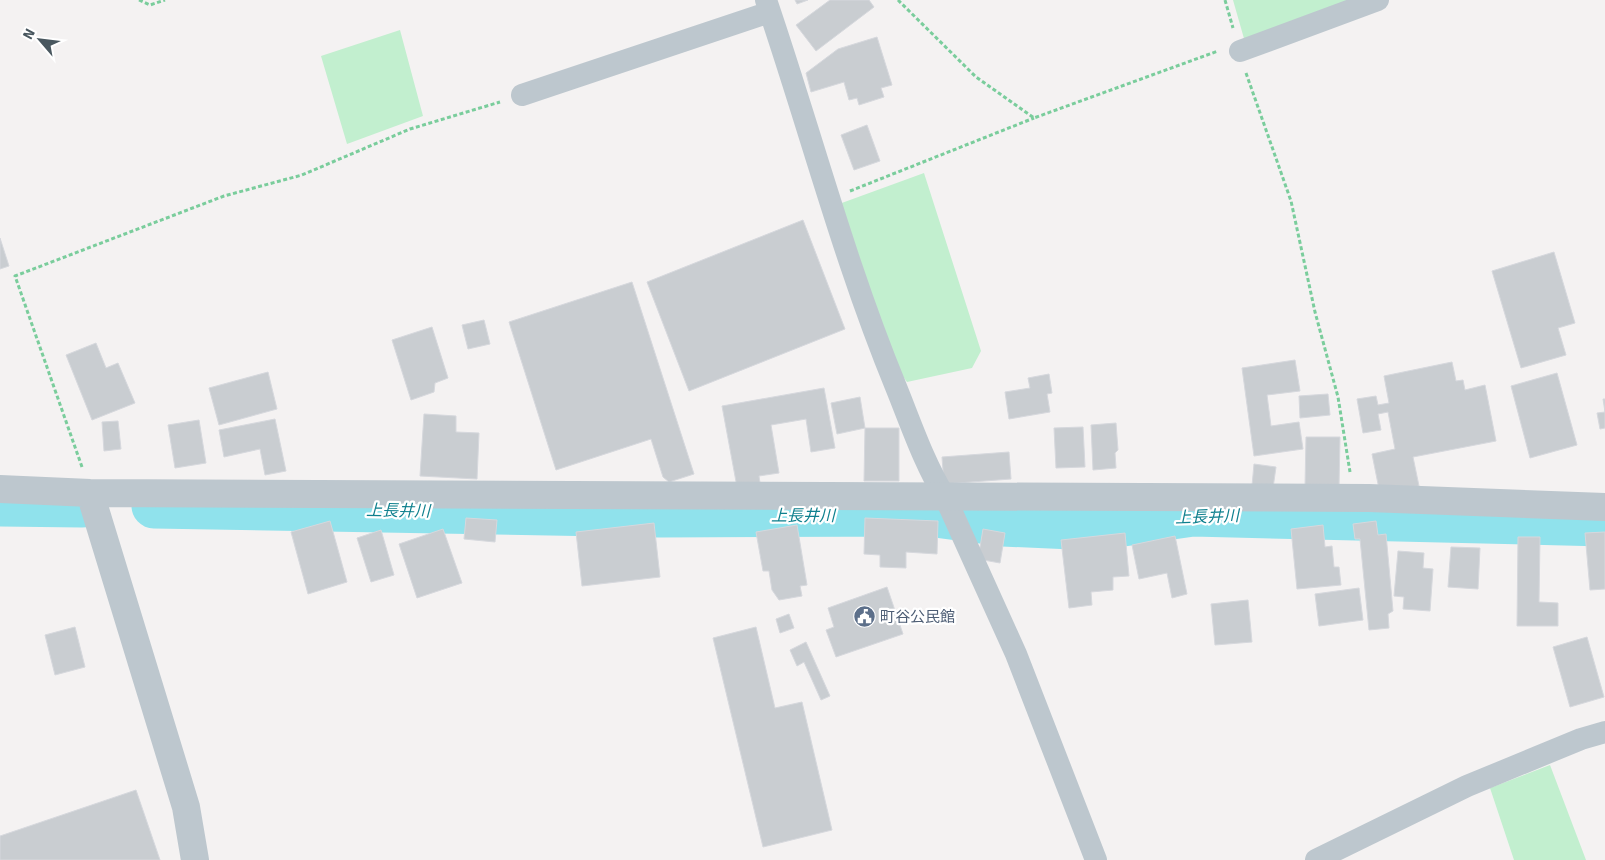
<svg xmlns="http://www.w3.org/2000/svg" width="1605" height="860" font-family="Signika,'Noto Sans JP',sans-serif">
<rect width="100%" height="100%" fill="#f4f2f2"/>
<path fill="#c2efcf" d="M1233 0H1362L1245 42Z
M400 30 423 116 347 144 321 56Z
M924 173 981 351 972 368 907 382 895 366 839 204Z
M1550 765 1586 860H1514L1490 788Z"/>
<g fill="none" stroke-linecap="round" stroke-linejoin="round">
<path stroke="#90e2ec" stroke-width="45" d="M0 504 82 505
M154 506 660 515 928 514 1003 524 1095 528 1193 514 1605 524"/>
</g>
<path fill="#c9cdd1" stroke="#d6d8dd" d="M795 0H808L797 4Z
M830 0H869L874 7 816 51 796 25Z
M877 37 892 85 881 88 884 97 859 105 857 98 849 100 844 82 811 92 806 73 838 49Z
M867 125 880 161 854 170 841 135Z
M803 220 845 329 689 391 647 282Z
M0 238 9 266 0 269Z
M1554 252 1575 323 1558 328 1566 355 1521 368 1492 271Z
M632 282 694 474 669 482 663 477 651 439 556 470 509 322Z
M484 320 490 344 468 349 462 325Z
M432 327 448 378 435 383 434 392 411 400 392 340Z
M96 343 106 368 118 363 135 403 92 420 66 355Z
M1295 360 1300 391 1267 395 1271 426 1299 422 1303 449 1254 456 1242 368Z
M1452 362 1456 381 1463 380 1465 390 1485 385 1496 441 1413 457 1419 486 1380 494 1372 454 1395 449 1388 412 1378 414 1381 430 1363 433 1357 399 1376 396 1378 405 1389 403 1384 376Z
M268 372 277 409 219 425 209 388Z
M1557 373 1577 445 1530 458 1511 386Z
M1049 374 1052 393 1047 394 1050 412 1009 419 1005 392 1030 388 1028 378Z
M824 388 835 448 811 452 806 419 771 425 779 473 759 476 760 483 737 487 722 406Z
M1328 394 1330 415 1300 418 1299 396Z
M860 397 865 428 837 434 831 403Z
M1603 399H1605V428L1600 429 1597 413 1605 412Z
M424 414 456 416V432L479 433 477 479 420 476Z
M275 419 286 471 265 475 260 449 224 457 219 430Z
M199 420 206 463 175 468 168 425Z
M118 421 121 449 104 451 102 422Z
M1116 423 1118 450 1115 453 1116 468 1093 470 1091 425Z
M1083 427 1085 467 1056 468 1054 428Z
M865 428H899V481H864Z
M1306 437H1340L1339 487H1305Z
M1009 452 1011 479 944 484 942 457Z
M1254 464 1276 467 1273 488 1252 486Z
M466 518 497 520 495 542 464 539Z
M865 518 938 521 937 554 906 552V568L880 567V555L864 554Z
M330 521 347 582 308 594 291 532Z
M1376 521 1378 535 1386 534 1393 611 1388 614 1389 628 1369 630 1360 539H1355L1353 524Z
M654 523 660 577 582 586 576 532Z
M797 525 807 585 800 586 802 596 779 600 772 590 769 571H763L756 532Z
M1323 525 1325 547 1332 546 1334 567H1339L1341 585 1297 589 1291 529Z
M443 529 462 583 417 598 399 544Z
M983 529 1005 533 1000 563 978 559Z
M381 530 394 575 371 582 357 538Z
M1605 532V589L1590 590 1585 533Z
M1125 533 1129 576 1113 577V590L1091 592 1092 605 1069 608 1061 540Z
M1175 536 1187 594 1172 598 1167 573 1139 579 1132 545Z
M1518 537H1540L1539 602 1558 603V626H1517Z
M1451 547 1480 548 1478 589 1448 587Z
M1398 551 1424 553 1423 568 1433 569 1430 611 1403 609 1404 597 1394 596Z
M887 587 903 634 836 657 826 630 834 627 828 608Z
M1359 588 1363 620 1319 626 1315 594Z
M1248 600 1252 642 1215 645 1211 604Z
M789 614 794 628 780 633 776 619Z
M75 627 85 667 55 675 45 635Z
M756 627 775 708 802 702 832 830 763 847 713 638Z
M1587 637 1604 697 1570 707 1553 647Z
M806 642 830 696 821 700 804 662 797 666 790 650Z
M136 790 160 860H0V836Z"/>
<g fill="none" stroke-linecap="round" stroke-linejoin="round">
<path stroke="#7acd9c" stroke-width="3" stroke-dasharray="4 2.5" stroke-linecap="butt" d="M139 0 150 5 165 0
M898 0 976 77 1034 118 1218 51
M1225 0 1233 28
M1246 73 1291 201 1315 312 1338 397 1350 472
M850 191 1034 118
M82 467 15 276 224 196 302 175 410 129 500 102"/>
<path stroke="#bdc7ce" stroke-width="22" d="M766 0C810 129 844 261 896 387 911 424 924 463 945 497L1016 654 1096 860
M1240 51 1378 0
M522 95 770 12
M1316 860 1467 786 1581 739 1605 732"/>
<path stroke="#bdc7ce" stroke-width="28" d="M0 489 90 493 1369 498 1605 507
M90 493 186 807 195 860"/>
</g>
<defs>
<symbol id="civic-disc" viewBox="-11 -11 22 22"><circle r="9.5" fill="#5c6f8a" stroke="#fff"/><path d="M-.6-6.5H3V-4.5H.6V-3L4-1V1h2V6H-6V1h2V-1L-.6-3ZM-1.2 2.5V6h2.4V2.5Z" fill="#fff"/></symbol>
</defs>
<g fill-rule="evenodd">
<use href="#civic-disc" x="852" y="604" width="25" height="25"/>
</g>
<g text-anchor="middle" stroke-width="4.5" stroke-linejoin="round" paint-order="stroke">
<g font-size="15" fill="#4e5e75" stroke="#fff" text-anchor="start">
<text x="880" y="622">町谷公民館</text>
</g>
<g font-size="16" font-style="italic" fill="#0f808e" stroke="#fff">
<text transform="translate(398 510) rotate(1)" y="6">上長井川</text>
<text x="803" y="521">上長井川</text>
<text transform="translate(1207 516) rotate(-2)" y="6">上長井川</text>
</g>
</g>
<g transform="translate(40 40) rotate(298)" stroke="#ffffff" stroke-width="4" paint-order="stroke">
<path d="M0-4L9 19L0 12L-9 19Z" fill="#49575f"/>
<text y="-8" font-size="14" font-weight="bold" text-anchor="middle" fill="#49575f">N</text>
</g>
</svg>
